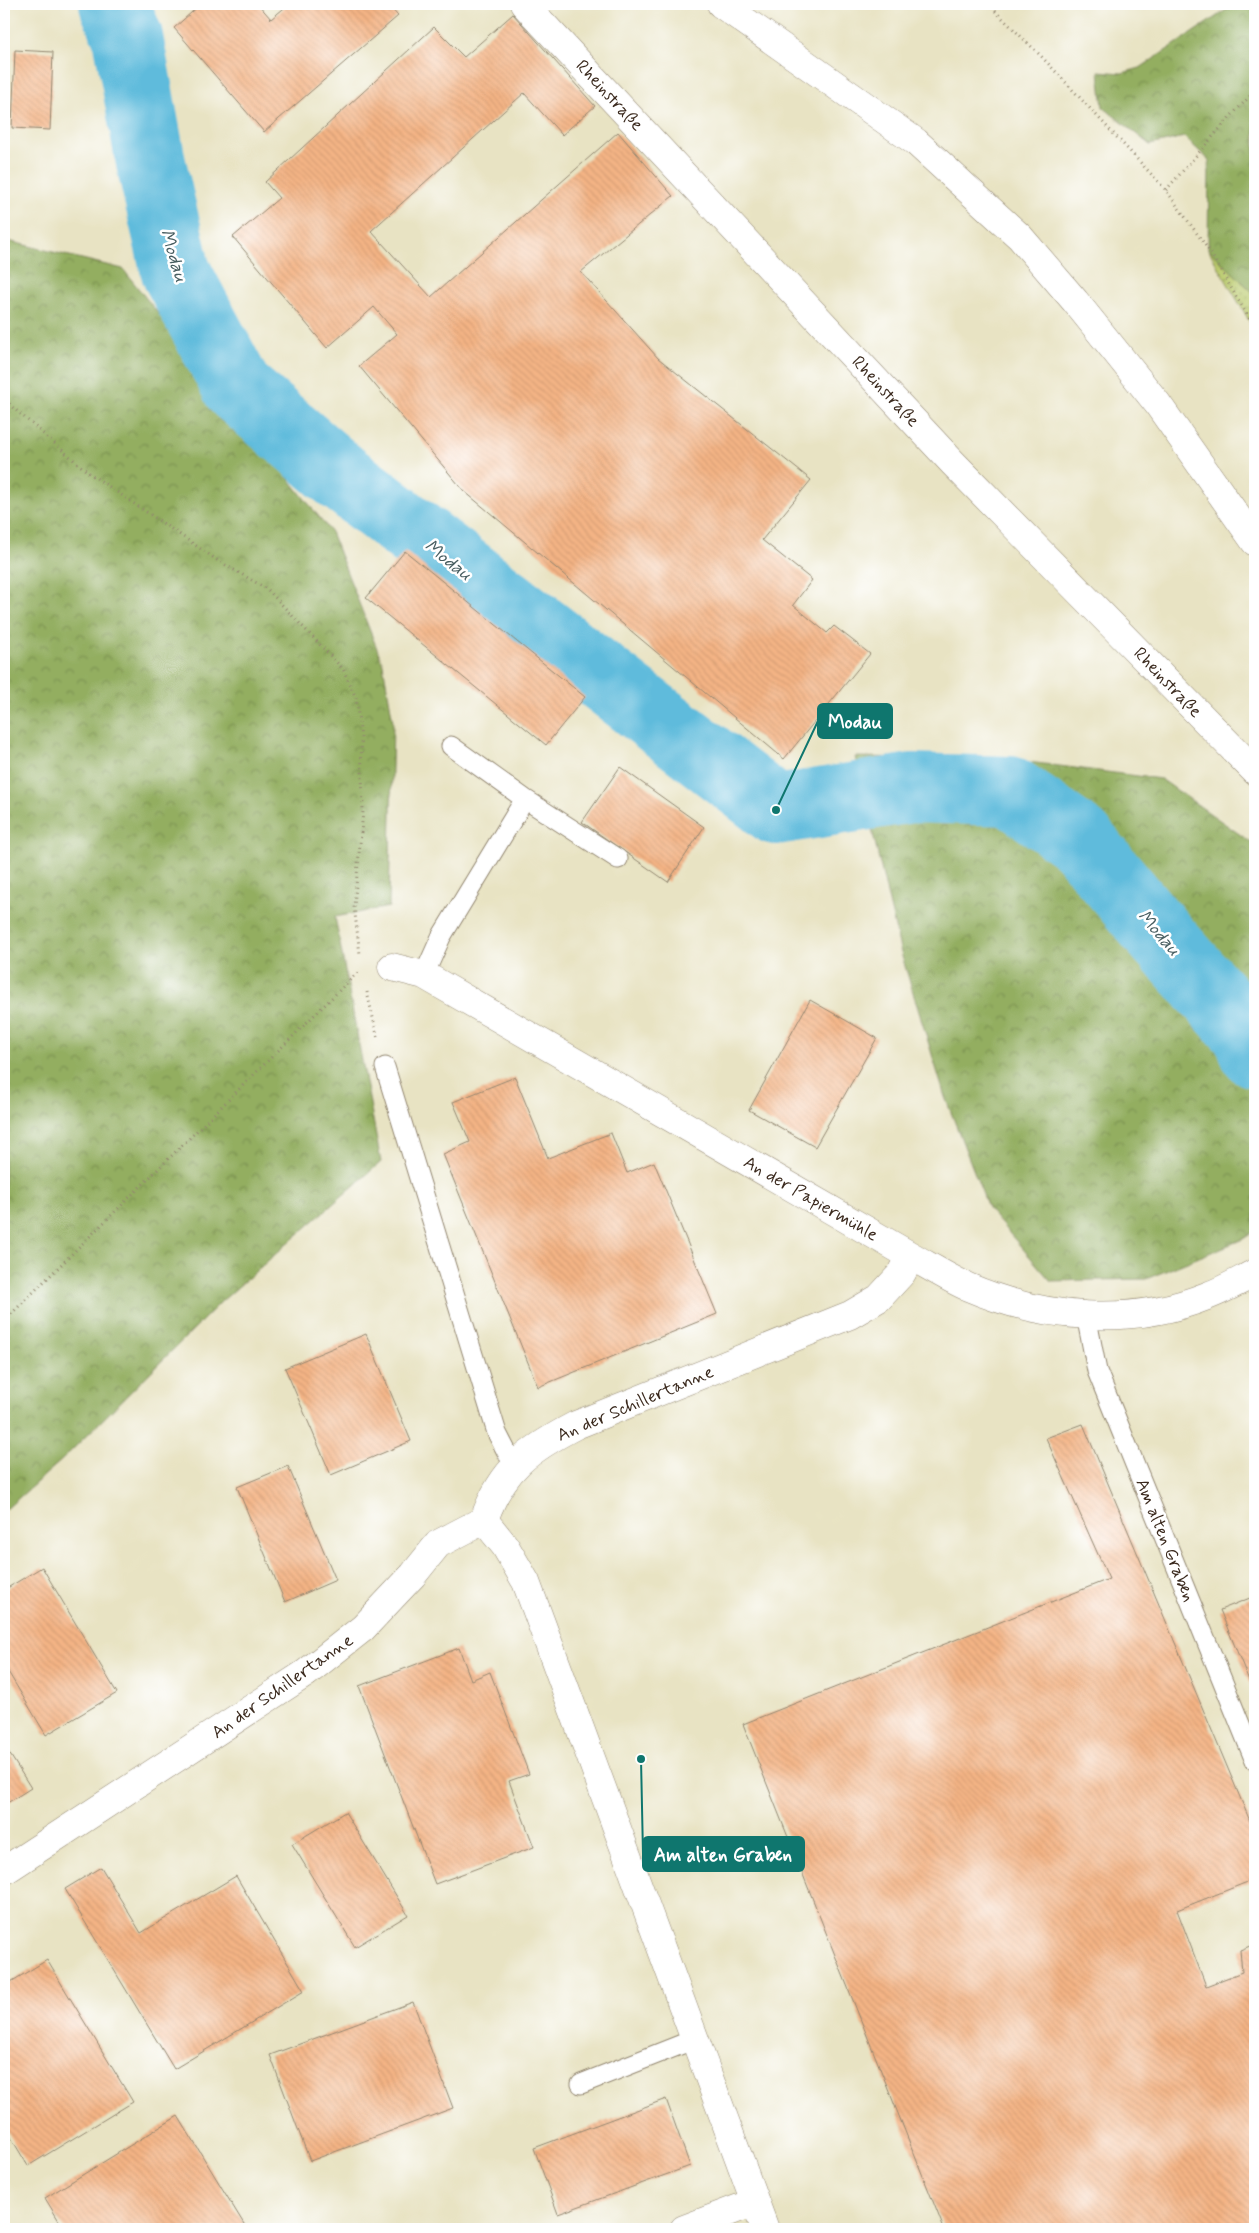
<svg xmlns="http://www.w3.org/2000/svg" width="1259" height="2233" font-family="Mynerve,sans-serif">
<defs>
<pattern id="grass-dots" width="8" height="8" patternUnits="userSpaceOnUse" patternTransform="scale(1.25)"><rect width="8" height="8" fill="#baca6c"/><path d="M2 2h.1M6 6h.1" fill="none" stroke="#98a458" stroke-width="1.8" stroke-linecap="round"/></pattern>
<pattern id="forest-crowns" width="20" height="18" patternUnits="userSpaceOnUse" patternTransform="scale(1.25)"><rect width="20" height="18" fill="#93ae60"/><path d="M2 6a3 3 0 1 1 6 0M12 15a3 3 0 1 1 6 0" fill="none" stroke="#798e4f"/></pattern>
<pattern id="building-back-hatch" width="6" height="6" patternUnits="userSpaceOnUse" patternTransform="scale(1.25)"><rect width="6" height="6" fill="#f4b485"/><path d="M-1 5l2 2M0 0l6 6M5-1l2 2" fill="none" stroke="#d29b72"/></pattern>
</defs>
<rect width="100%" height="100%" fill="#fff"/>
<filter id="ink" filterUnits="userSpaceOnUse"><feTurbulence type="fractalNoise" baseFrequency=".02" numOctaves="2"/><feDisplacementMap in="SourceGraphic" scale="10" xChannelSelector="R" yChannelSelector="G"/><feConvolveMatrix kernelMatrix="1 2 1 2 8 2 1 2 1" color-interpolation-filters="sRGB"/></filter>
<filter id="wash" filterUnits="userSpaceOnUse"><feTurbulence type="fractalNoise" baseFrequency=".0096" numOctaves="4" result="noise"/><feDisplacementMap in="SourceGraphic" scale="20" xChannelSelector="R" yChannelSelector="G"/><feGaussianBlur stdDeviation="1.12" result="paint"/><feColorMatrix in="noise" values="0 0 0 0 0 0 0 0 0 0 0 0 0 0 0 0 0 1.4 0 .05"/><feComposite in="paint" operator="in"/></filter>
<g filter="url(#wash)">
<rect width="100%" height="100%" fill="#e8e3c3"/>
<path fill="url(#grass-dots)" stroke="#7a7a45" d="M1208 249 1255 294V331Z"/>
<path fill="url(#forest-crowns)" stroke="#676c3f" d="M1235 4H1255V294L1208 249 1209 160 1184 137 1150 145 1103 107 1099 71 1122 73 1140 68Z
M4 240 123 269 331 532 383 664 393 722 389 907 335 917 381 1162 223 1300 63 1459 4 1511Z
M855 757 1005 759 1161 779 1255 845V1231L1243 1239 1146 1279 1051 1281 989 1210 945 1097 901 953Z"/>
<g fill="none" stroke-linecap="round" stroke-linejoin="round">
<path stroke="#5ebbdc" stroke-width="70" d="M114 4 128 37 151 163 176 272 238 389 339 475 776 810 912 788 1010 791 1080 840 1161 937 1249 1035 1255 1053"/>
</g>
<g id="blocks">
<path fill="url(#building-back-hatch)" d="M201 4H258L271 19 289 4H387L398 16 264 132 174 28Z
M513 14 595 106 562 135 524 93 371 231 431 297 618 132 673 196 581 272 658 358 811 480 762 540 812 580 793 605 827 633 834 626 870 654 784 759 464 491 359 366 397 334 374 307 327 348 233 237 279 198 265 182 434 27 464 57Z
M15 50 53 52 50 130 12 128Z
M405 551 585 697 546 745 366 598Z
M620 767 704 827 668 882 582 822Z
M810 1000 877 1038 815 1147 749 1110Z
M515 1077 548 1158 611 1133 627 1173 654 1162 717 1314 538 1387 443 1154 470 1142 453 1102Z
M366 1334 411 1441 331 1475 285 1368Z
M1083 1424 1255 1833V1879L1177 1910 1206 1986 1242 1972 1240 1950 1255 1944V2229H944L743 1724 1109 1579 1046 1438Z
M288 1466 336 1580 285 1602 237 1487Z
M42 1567 117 1693 46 1735 4 1665V1590Z
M1255 1596V1695L1220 1610Z
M459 1648 471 1680 490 1672 529 1774 509 1781 534 1847 435 1884 359 1686Z
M4 1745 31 1788 4 1805Z
M345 1812 408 1915 355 1947 292 1844Z
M101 1867 141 1933 236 1876 304 1991 174 2069 65 1889Z
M47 1960 133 2102 28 2166 4 2126V1986Z
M413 2002 453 2108 310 2161 270 2055Z
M666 2099 690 2166 558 2214 534 2148Z
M178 2116 247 2229H64L45 2198Z"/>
</g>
</g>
<g filter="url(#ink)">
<use href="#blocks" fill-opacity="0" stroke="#928670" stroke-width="1"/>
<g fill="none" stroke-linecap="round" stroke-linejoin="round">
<defs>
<path id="lane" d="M451 746 525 799 618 859
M424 975 441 937 525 799
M385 1067 497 1433 514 1466
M1086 1315 1097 1371 1255 1761
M581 2084 695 2039"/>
<path id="street" d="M524 4 953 463 1255 771
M392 967 424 975 911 1256C929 1266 948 1278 968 1287 1043 1319 1130 1327 1207 1296 1224 1290 1239 1281 1255 1273
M484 1520 505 1546 526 1582 765 2229
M4 1871 306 1673 363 1628 413 1575 438 1544 484 1520C502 1468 530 1449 576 1425L850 1315 879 1298 902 1273 911 1256
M684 2229 755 2202"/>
<path id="primary" d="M721 4 916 142 1020 237 1075 301 1157 403 1255 542"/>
</defs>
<use href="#lane" stroke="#928670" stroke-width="21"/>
<use href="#street" stroke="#928670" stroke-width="29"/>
<use href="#primary" stroke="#928670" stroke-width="29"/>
<path stroke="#928670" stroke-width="3" stroke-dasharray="1 4" stroke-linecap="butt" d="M988 4 1042 57 1166 190 1208 249 1255 328
M1166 190 1230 117 1255 91
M4 395 11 406 89 473 217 560 267 589 343 669 356 698 361 738 363 812 354 906 360 954
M367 992 378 1039
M4 1321 358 972"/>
<use href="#lane" stroke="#fff" stroke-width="19"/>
<use href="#street" stroke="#fff" stroke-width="28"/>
<use href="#primary" stroke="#fff" stroke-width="28"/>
</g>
</g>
<g text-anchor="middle" stroke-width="5" stroke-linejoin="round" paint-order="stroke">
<g font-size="18" fill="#3b2a1e" stroke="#fff">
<text transform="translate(610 95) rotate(47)" y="6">Rheinstraße</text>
<text transform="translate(886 391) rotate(47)" y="6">Rheinstraße</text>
<text transform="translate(1168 682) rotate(46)" y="6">Rheinstraße</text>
<text transform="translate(811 1198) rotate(30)" y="6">An der Papiermühle</text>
<text transform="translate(635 1403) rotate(-23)" y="6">An der Schillertanne</text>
<text transform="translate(1166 1540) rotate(68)" y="6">Am alten Graben</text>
<text transform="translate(282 1686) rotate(-35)" y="6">An der Schillertanne</text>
</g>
<g font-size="19" font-style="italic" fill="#475d60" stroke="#fff">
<text transform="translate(175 255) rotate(73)" y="7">Modau</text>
<text transform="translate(449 559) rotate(38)" y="7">Modau</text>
<text transform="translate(1160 932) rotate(49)" y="7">Modau</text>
</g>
</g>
<path fill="none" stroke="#0f766e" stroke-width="2" d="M776 810L818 721M641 1759L643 1854"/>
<g fill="#0f766e" stroke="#fff" stroke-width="2">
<circle cx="776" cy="810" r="5"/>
<circle cx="641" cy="1759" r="5"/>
</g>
<g fill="#0f766e" stroke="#0f766e" stroke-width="2">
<rect x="818" y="704" width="74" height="34" rx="5"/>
<rect x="643" y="1837" width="161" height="34" rx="5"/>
</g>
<g font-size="19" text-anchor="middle" font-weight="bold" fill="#fff">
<text x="855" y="728">Modau</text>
<text x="723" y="1861">Am alten Graben</text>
</g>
<rect width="1259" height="2233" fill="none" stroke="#fff" stroke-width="20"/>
</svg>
